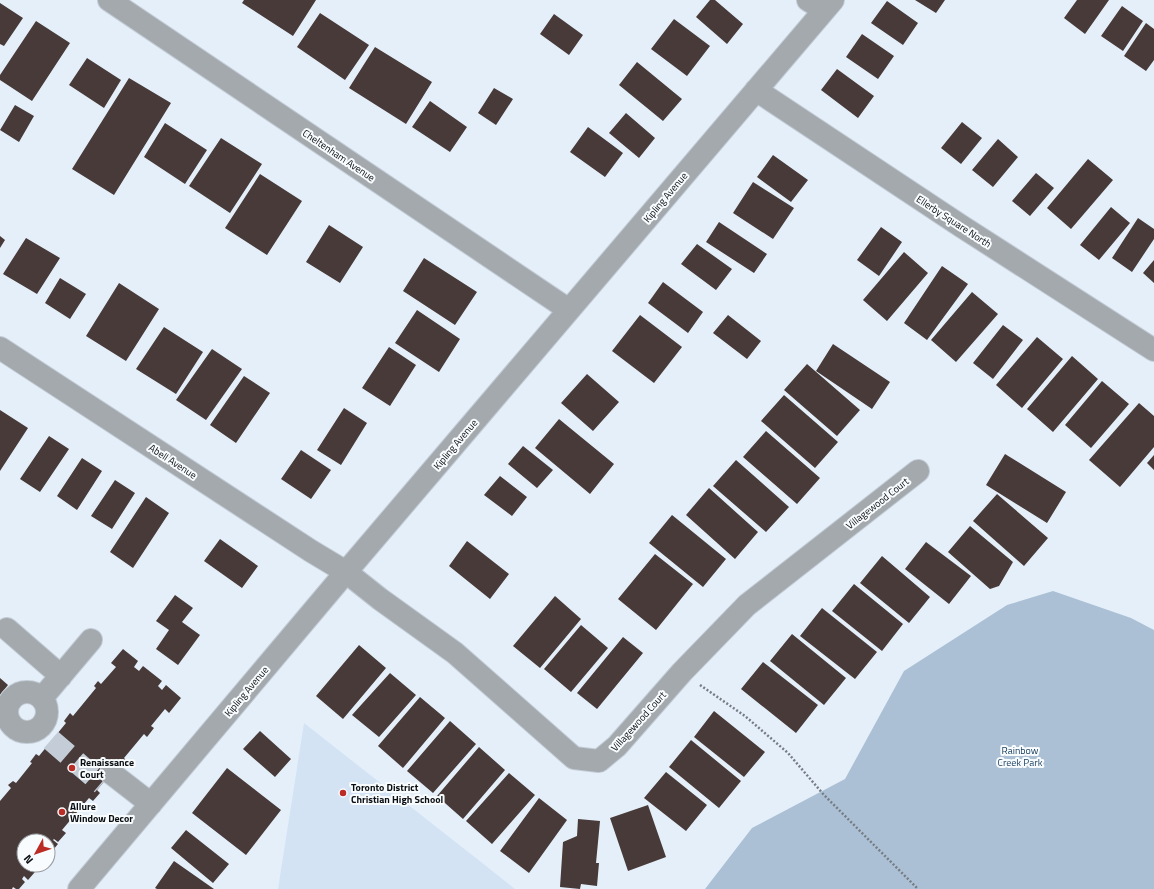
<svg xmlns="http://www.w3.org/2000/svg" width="1154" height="889" font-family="'Titillium Web',sans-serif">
<rect width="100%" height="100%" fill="#e5effa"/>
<path fill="#d3e3f4" d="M304 723 481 862 515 889H278Z"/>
<path fill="#abc0d4" d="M1053 591 1131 618 1154 630V889H705L752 828 845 779 904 671 1007 605Z"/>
<path fill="#473a38" d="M244 0H316L293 36 242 3Z
M710 0H715L743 24 727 44 696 17Z
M915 0H945L936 13Z
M1077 0H1109L1085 34 1064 18Z
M887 1 918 23 903 45 871 23Z
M0 3 23 18 4 46 0 44Z
M1122 6 1143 21 1123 51 1101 36Z
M320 13 369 45 345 80 297 47Z
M554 14 583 35 569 55 540 34Z
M674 19 710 46 687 76 651 49Z
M36 21 70 43 32 101 0 80V75Z
M1146 23 1154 29V60L1146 71 1124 56Z
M862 34 894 56 878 79 846 57Z
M375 47 432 82 406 124 349 88Z
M87 58 121 80 104 108 69 85Z
M637 62 682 99 663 121 619 85Z
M837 69 874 96 858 118 821 90Z
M129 78 171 103 114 195 72 169Z
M494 88 513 99 496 125 478 113Z
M430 101 467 127 450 152 412 127Z
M15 105 34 116 19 142 0 130Z
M626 113 655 138 639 158 609 133Z
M962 122 982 138 961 164 941 148Z
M165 123 207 150 185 184 144 157Z
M588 127 623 153 605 177 570 152Z
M221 138 262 164 230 213 189 186Z
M998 139 1018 157 993 187 972 170Z
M773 155 808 180 791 202 757 177Z
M1088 159 1113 180 1071 229 1047 208Z
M1036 173 1054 188 1030 216 1012 201Z
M260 174 302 201 267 255 225 228Z
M753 182 794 208 773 239 733 213Z
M1111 207 1130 223 1099 260 1080 245Z
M1138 218 1154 229V239L1132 272 1112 258Z
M719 222 767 254 754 273 706 242Z
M329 225 363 247 340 283 306 262Z
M881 227 902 242 879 276 857 260Z
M0 236 5 240 0 248Z
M26 238 60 258 37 294 3 274Z
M697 244 732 269 716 290 681 264Z
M904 252 928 273 887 321 863 300Z
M424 258 477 292 455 325 403 291Z
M1154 260V283L1143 273Z
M942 266 968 284 927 340 904 323Z
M60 278 86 294 70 319 45 303Z
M663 282 703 312 688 333 648 303Z
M119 283 159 309 126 361 86 336Z
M972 292 998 314 956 362 931 340Z
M417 310 460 339 439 372 395 343Z
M640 315 682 347 654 383 612 351Z
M728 315 761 341 747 359 713 333Z
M1003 325 1023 340 993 379 973 363Z
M164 327 203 352 176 394 136 369Z
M1037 337 1063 359 1022 408 996 385Z
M833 344 890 382 872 409 816 371Z
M389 347 416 365 390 406 362 388Z
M212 349 242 369 206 420 176 400Z
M1072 356 1098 379 1053 432 1027 409Z
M807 364 860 410 837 436 784 390Z
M587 374 619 402 593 431 561 403Z
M244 376 270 393 236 443 210 425Z
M1102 381 1129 404 1091 448 1065 425Z
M784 395 838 442 815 468 761 421Z
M1139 403 1154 416V447L1120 487 1089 460Z
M344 408 367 423 341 465 317 450Z
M0 410 28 428 0 471Z
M559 419 614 464 590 494 535 448Z
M766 431 820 478 797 504 743 457Z
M49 436 69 449 40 492 20 479Z
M523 446 553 470 537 488 508 464Z
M301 450 331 470 311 499 281 479Z
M1005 454 1066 492 1047 523 986 485Z
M1154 455V470L1147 463Z
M82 458 102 471 77 510 57 496Z
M736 460 789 507 766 532 713 486Z
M500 476 527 497 512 516 484 495Z
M115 480 135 493 112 529 91 516Z
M709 488 758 532 735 559 686 515Z
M997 494 1048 538 1024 566 973 521Z
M146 497 169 513 133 568 110 552Z
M672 515 726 559 703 587 649 543Z
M970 526 1013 562 999 586 990 589 948 552Z
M220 539 258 566 242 588 204 561Z
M467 541 509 574 490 599 449 566Z
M926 542 971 576 949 604 905 569Z
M655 554 693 584 656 630 618 599Z
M882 556 930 597 909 623 860 583Z
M854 584 903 624 882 651 832 611Z
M175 595 193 608 182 622 200 635 178 665 156 649 169 630 156 621Z
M555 596 581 619 540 668 513 646Z
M822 608 877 652 855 679 800 636Z
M581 625 608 648 571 692 544 669Z
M792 634 846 678 824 705 770 661Z
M623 637 643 653 597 709 577 693Z
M359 645 386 668 343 719 316 696Z
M123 649 138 661 134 667 139 671 143 666 162 681 158 686 162 690 166 685 181 698 169 713 165 709 151 726 154 728 147 737 144 734 124 758 127 761 120 770 117 766 97 790 100 793 93 801 89 798 62 830 66 833 58 842 54 839 53 840 58 844 48 856V841H24V865H41L28 880 24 876 22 879 25 882 19 889H16L13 887 12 889H0V801L11 788 8 785 13 781 16 783 32 763 30 762 36 754 39 756 66 723 64 721 70 713 73 716 96 688 94 686 98 681 101 684 116 667 111 663Z
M763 662 818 705 796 733 741 689Z
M390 673 416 695 379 737 352 715Z
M0 678 8 685 0 695Z
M420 697 445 718 403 768 378 746Z
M714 711 765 752 744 777 694 737Z
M450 721 476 744 433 793 407 771Z
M260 731 291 759 275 777 243 749Z
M691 740 741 781 719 808 669 767Z
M479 747 505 770 463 819 437 796Z
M227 768 281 810 246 855 192 813Z
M666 772 707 805 686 831 644 798Z
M509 773 535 795 492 844 466 821Z
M539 798 567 820 529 873 500 851Z
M648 805 666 857 628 871 610 818Z
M578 819 600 821 596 863H599L597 886 581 884 580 889 560 887 563 842 577 836Z
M186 830 229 864 213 883 171 848Z
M174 861 214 889H157L155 888Z"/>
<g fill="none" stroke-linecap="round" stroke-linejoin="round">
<path stroke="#c4cdd7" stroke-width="22" stroke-dasharray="22 11" stroke-linecap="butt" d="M51 740 102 784"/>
<defs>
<path id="minor" d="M109 0 569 310
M808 0 824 10
M756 90 961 226 1154 350
M0 348 311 551 346 572 380 599 455 653 574 758 599 761 617 746 682 672 747 605 918 471
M7 629 61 676
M7 712a20 20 0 1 1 40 0a20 20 0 1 1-40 0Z
M42 698 91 640
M111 773 151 804
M79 889 346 572 833 0"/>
</defs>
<use href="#minor" stroke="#c2cbd5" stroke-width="24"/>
<path stroke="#767c84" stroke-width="2.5" stroke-dasharray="2 2" stroke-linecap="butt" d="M700 685 745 716 788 753 824 795 918 889"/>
<use href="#minor" stroke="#a4a9ad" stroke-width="22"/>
</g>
<g fill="#ba2c24" stroke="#f9fcfe" stroke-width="1.5">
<circle cx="72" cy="768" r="4"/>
<circle cx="343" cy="793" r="4"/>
<circle cx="62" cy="812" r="4"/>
</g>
<g text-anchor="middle" stroke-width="4" stroke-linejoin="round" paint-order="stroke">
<g font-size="10" fill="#090c10" stroke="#f9fcfe">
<text transform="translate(339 155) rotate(34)" y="4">Cheltenham Avenue</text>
<text transform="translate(665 197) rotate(-50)" y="4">Kipling Avenue</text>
<text transform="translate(954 221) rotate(33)" y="4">Ellerby Square North</text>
<text transform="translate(455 444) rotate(-50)" y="4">Kipling Avenue</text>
<text transform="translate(173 461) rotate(33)" y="4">Abell Avenue</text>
<text transform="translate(877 503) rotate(-38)" y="4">Villagewood Court</text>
<text transform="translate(246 691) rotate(-50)" y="4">Kipling Avenue</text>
<text transform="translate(638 721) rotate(-48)" y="4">Villagewood Court</text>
</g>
<g font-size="10" fill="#163b5b" stroke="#f9fcfe">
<text x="1020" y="754">Rainbow<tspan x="1020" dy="12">Creek Park</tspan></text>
</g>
<g font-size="10" font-weight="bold" fill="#090c10" stroke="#f9fcfe" text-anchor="start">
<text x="80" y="766">Renaissance<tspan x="80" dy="12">Court</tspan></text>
<text x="351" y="791">Toronto District<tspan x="351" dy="12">Christian High School</tspan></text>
<text x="70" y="810">Allure<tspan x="70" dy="12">Window Decor</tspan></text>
</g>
</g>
<g transform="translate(36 853) rotate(230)"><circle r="19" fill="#f9fcfe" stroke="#999c9f"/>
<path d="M0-3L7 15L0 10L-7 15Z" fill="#ba2c24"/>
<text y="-6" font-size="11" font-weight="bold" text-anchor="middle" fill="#090c10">N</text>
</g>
</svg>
